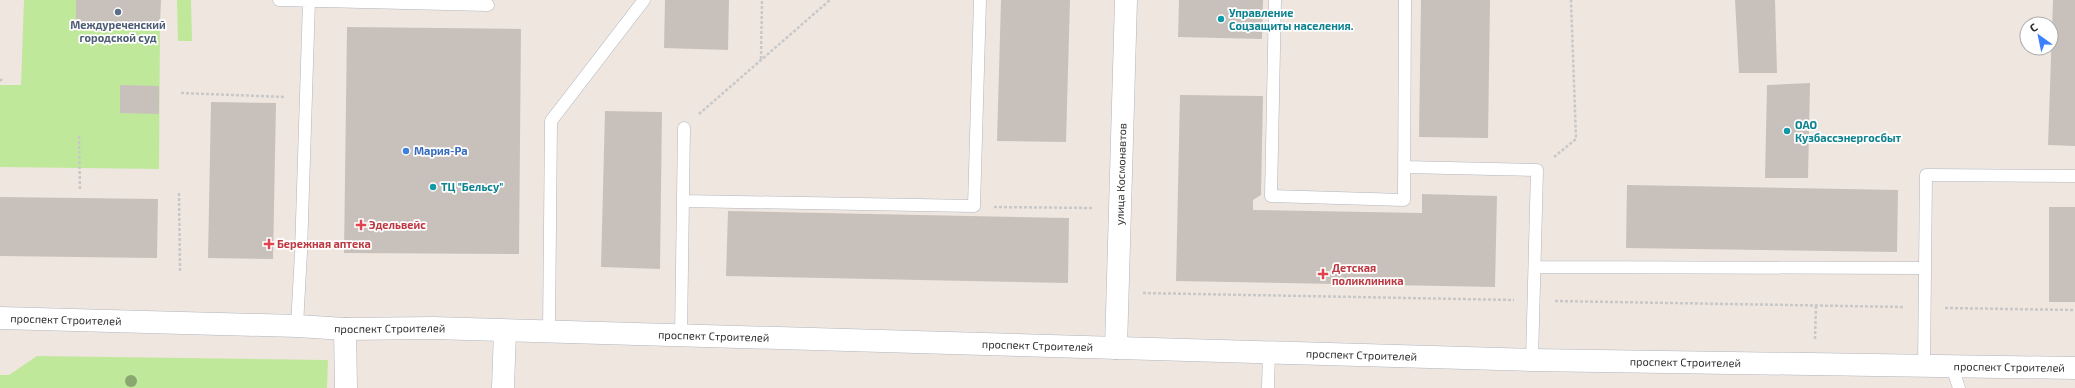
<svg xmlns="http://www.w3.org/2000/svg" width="2075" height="388" font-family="'Exo 2',sans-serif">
<rect width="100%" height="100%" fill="#efe6e0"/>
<path fill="#c0e89a" d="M24 0H76V24L160 25 159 169 0 167V85H21Z
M177 0H191L192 41H178Z
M37 356 328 360 327 388H0V375H9Z"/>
<path fill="#c8c1bb" d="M76 0H161L160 25 76 24Z
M665 0H729L728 50 664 48Z
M1001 0H1070L1066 142 997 141Z
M1179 0H1263L1262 39 1178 37Z
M1421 0H1490L1488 138 1419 137Z
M1735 0H1775L1777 73H1739Z
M2053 0H2075V146L2048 145Z
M347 27 521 29 519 254 344 253Z
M1810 83 1808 178H1765L1767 85Z
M120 85 159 86V114L120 113Z
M1180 95 1263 96 1261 195 1253 200V210L1422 213V194L1497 196 1495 287 1176 281Z
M211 102 276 103 273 259 208 258Z
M605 111 662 112 660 269 601 267Z
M1627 185 1898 190 1897 252 1626 248Z
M0 197 158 199 157 258 0 256Z
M2049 207H2075V302H2049Z
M728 211 1069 218 1068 283 726 276Z"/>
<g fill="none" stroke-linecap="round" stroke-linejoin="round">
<defs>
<path id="service" d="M279 0 488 5
M1275 0 1271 196 1404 200 1405 0
M1404 167 1537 170 1532 360
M683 201 974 206 980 0
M1535 267 1925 268
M297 326 301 252 309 1
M549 331 551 121 644 0
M681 336 684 128
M1924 367 1926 175 2075 176
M1952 367 1959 388
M1268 388 1269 352"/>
<g id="tertiary">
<path d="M345 329 346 388"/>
<path id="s1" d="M1116 348 1126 0"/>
<path d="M503 388 505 331"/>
</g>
<g id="secondary">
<path id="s2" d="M0 318 297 326 345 329 433 328 1532 360 2075 368"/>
</g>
</defs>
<use href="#service" stroke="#b0b5bd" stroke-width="13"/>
<use href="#tertiary" stroke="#b0b5bd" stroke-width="23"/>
<use href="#secondary" stroke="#b0b5bd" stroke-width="23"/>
<path stroke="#c8c8c8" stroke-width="2.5" stroke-dasharray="3 2" stroke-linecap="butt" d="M761 59 762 0
M0 81 2 79
M181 93 285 97
M699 114 830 0
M79 136 80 191
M1554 157 1576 139 1571 0
M179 193 180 271
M994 207 1093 208
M1143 293 1514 300
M1555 301 1904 307
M1945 308 2075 310
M1815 339 1816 305"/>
<use href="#service" stroke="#fff" stroke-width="12"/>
<use href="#tertiary" stroke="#fff" stroke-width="22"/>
<use href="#secondary" stroke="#fff" stroke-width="22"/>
</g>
<circle fill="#8aa671" cx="131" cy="381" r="6"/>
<circle fill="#5c6f8a" stroke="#fff" stroke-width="1.5" cx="118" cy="12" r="4"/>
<g fill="#0f9aa8" stroke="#fff" stroke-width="1.5">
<circle cx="1221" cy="19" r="4"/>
<circle cx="1787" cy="131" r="4"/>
<circle cx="433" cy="187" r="4"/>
</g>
<circle fill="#3f7fe0" stroke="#fff" stroke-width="1.5" cx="406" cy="151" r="4"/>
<g fill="#e0444e" stroke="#fff" stroke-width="1.5">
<path d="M359 219h4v4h4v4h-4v4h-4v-4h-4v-4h4z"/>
<path d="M267 238h4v4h4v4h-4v4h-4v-4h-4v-4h4z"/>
<path d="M1321 268h4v4h4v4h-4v4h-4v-4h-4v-4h4z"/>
</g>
<g text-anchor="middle" stroke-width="3.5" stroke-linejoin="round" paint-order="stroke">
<g font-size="11" font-weight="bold" fill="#0d838f" stroke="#fff" text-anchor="start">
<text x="1229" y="17">Управление<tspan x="1229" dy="13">Соцзащиты населения.</tspan></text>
<text x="1795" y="129">ОАО<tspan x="1795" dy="13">Кузбассэнергосбыт</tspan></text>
<text x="441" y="191">ТЦ "Бельсу"</text>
</g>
<g font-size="11" font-weight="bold" fill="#4e5e75" stroke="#fff">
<text x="118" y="29">Междуреченский<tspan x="118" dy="13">городской суд</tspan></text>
</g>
<g font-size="11" font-weight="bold" fill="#366cbe" stroke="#fff" text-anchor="start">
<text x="414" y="155">Мария-Ра</text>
</g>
<g font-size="11" fill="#2d2d2d" stroke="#fff">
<text dy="4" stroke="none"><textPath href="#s1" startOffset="174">улица Космонавтов</textPath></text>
<text dy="4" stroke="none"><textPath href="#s2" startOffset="66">проспект Строителей</textPath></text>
<text dy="4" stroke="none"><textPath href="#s2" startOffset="390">проспект Строителей</textPath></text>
<text dy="4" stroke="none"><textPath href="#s2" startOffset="714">проспект Строителей</textPath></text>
<text dy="4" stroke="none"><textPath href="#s2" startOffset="1038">проспект Строителей</textPath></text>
<text dy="4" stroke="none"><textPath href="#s2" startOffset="1362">проспект Строителей</textPath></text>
<text dy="4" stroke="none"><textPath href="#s2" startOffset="1686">проспект Строителей</textPath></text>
<text dy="4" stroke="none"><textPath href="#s2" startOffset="2010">проспект Строителей</textPath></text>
</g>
<g font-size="11" font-weight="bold" fill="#be3a42" stroke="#fff" text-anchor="start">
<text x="369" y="229">Эдельвейс</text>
<text x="277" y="248">Бережная аптека</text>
<text x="1332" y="272">Детская<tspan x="1332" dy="13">поликлиника</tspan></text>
</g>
</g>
<g transform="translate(2039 36) rotate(327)"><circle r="19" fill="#ffffff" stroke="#ababab"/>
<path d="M0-3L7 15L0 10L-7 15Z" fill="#3d7fff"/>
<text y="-6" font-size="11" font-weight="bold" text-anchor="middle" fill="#2d2d2d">С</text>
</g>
</svg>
